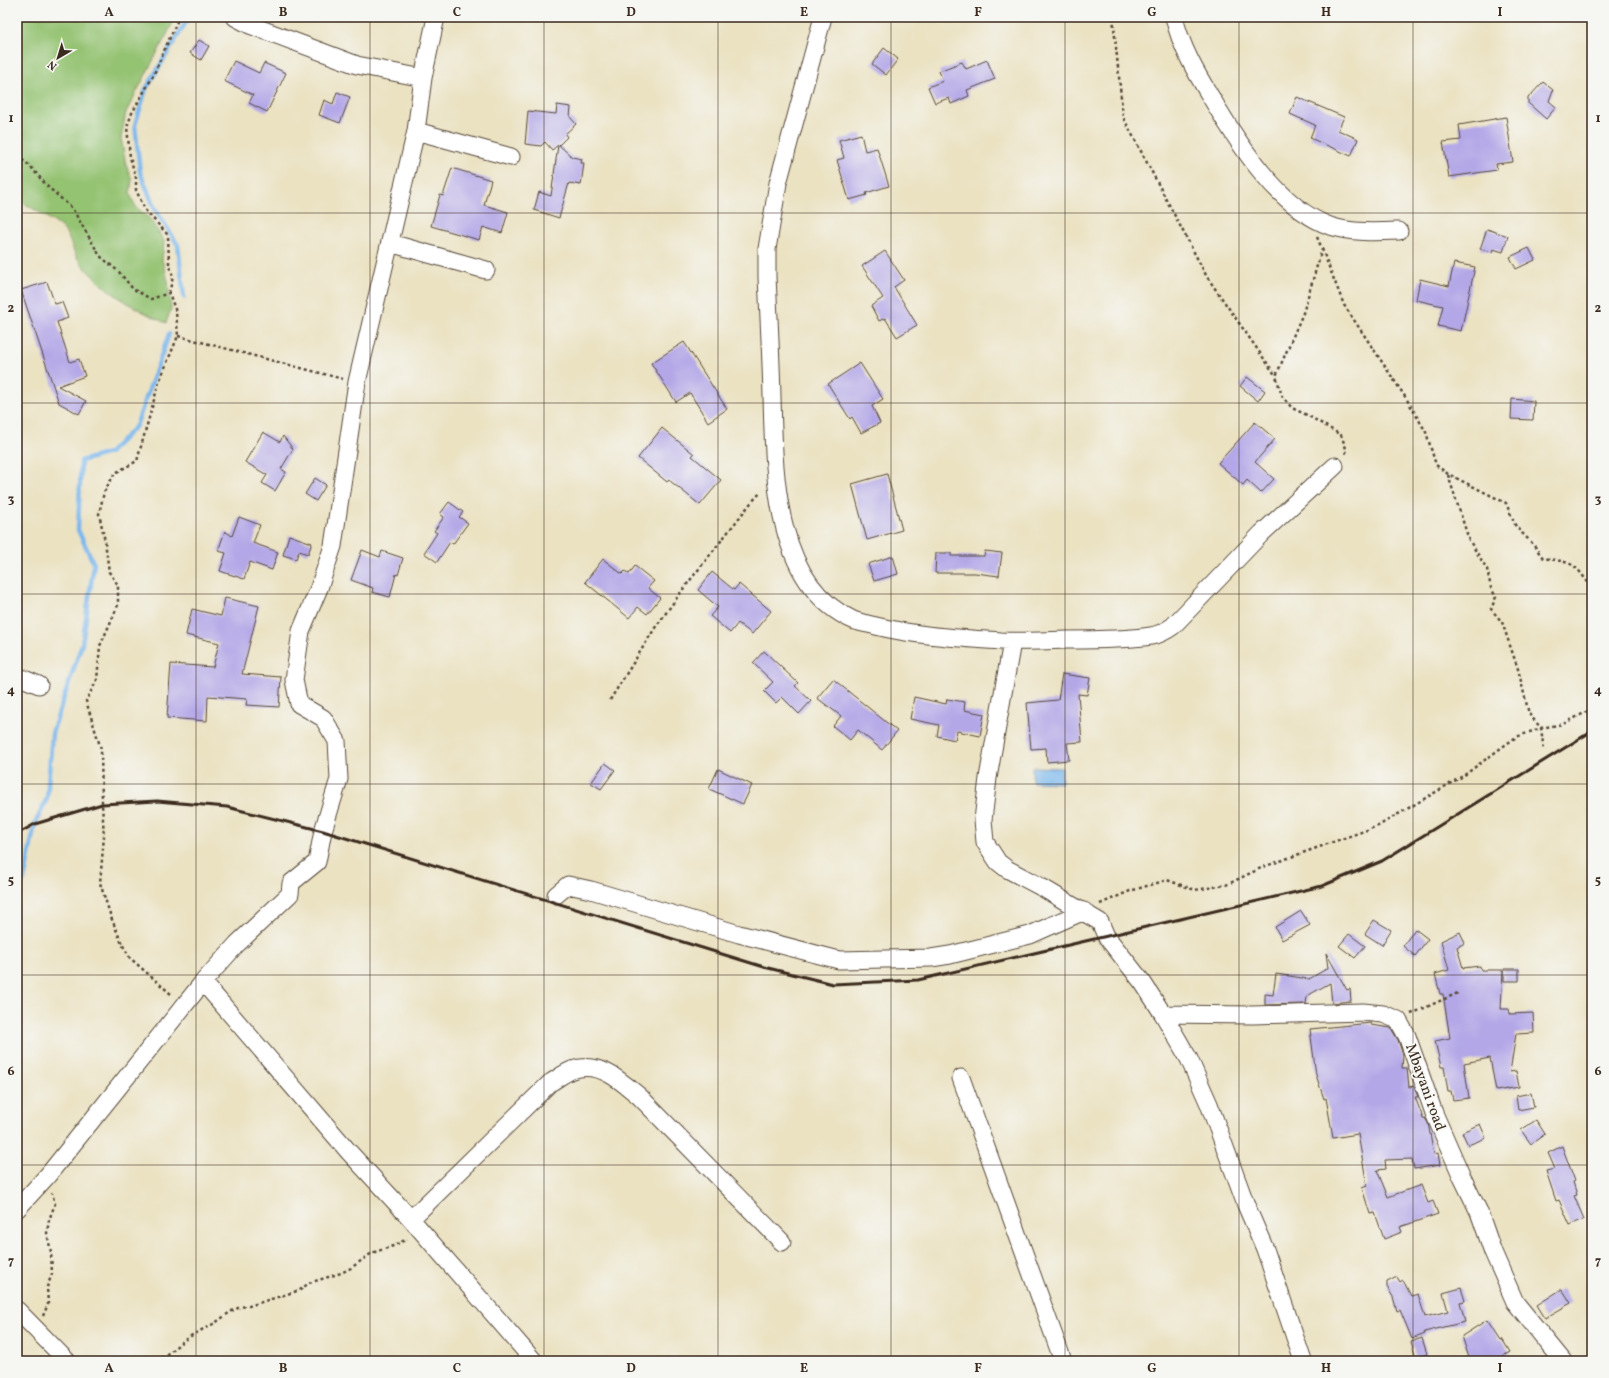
<svg xmlns="http://www.w3.org/2000/svg" width="1609" height="1378" font-family="Vollkorn,serif">
<rect width="100%" height="100%" fill="#f6f6f2"/>
<filter id="ink" filterUnits="userSpaceOnUse"><feTurbulence type="fractalNoise" baseFrequency=".025" numOctaves="2"/><feDisplacementMap in="SourceGraphic" scale="8" xChannelSelector="R" yChannelSelector="G"/><feConvolveMatrix kernelMatrix="1 2 1 2 8 2 1 2 1" color-interpolation-filters="sRGB"/></filter>
<filter id="wash" filterUnits="userSpaceOnUse"><feTurbulence type="fractalNoise" baseFrequency=".012" numOctaves="4" result="noise"/><feDisplacementMap in="SourceGraphic" scale="16" xChannelSelector="R" yChannelSelector="G"/><feGaussianBlur stdDeviation="0.9" result="paint"/><feColorMatrix in="noise" values="0 0 0 0 0 0 0 0 0 0 0 0 0 0 0 0 0 1.4 0 .05"/><feComposite in="paint" operator="in"/></filter>
<g filter="url(#wash)">
<rect width="100%" height="100%" fill="#ebe2c2"/>
<path fill="#94c372" stroke="#687648" d="M17 17H176L126 112 121 138 126 165 132 180 130 194 136 207 150 219 164 241 162 260 168 281 171 309 166 323C133 308 100 289 78 259 72 250 70 237 63 229 56 222 32 208 22 202L17 197Z"/>
<path fill="#7ab7ed" stroke="#5a7086" d="M1032 767 1062 768V783L1032 782Z"/>
<g fill="none" stroke-linecap="round" stroke-linejoin="round">
<path stroke="#7ab7ed" stroke-width="4.5" d="M184 297 178 245 155 209 140 172 135 125 146 89 189 17
M17 892 24 880 35 824 47 798 52 733 82 644 94 564 78 530 81 461 109 453 136 426 169 334"/>
</g>
<g id="blocks">
<path fill="#b3a7e7" d="M199 40 209 46 201 60 190 53Z
M884 48 898 59 886 75 872 64Z
M987 60 995 79 967 90 969 96 951 104 949 98 935 103 928 87 943 81 939 71 962 62 966 69Z
M234 61 259 73 264 63 286 73 267 112 249 103 253 95 224 81Z
M1543 82 1553 90 1549 101 1556 107 1546 119 1528 103V98Z
M337 92 350 97 340 123 319 115 324 100 333 104Z
M1297 97 1344 117 1338 130 1358 139 1351 156 1310 138 1315 125 1290 114Z
M557 105 571 107 570 117 576 124 565 134 567 137 559 145 572 157 582 159 581 163H584L581 185 569 183 559 218 534 210 539 192 551 196 558 145 552 150 545 142 541 146 525 144 528 111 556 114Z
M1506 117 1513 162 1496 164 1497 170 1449 177 1443 142 1461 140 1459 125Z
M861 134 865 151 877 148 889 186 866 193 867 195 849 200 837 160 844 158 839 140Z
M452 168 491 180 484 205 508 212 502 233 483 227 479 240 431 226 440 195 443 196Z
M1487 229 1508 236 1503 252 1493 249 1492 252 1480 249Z
M1529 248 1535 260 1516 269 1510 257Z
M885 251 904 280 894 287 917 325 897 337 885 318 879 321 871 306 883 298 862 266Z
M1454 263 1475 267 1461 331 1438 326 1443 306 1416 300 1420 279 1449 286Z
M47 282 55 304 62 302 68 318 57 322 70 362 79 359 85 376 58 386 86 401 79 414 59 403 21 290Z
M684 342 727 409 708 422 690 393 676 402 651 363Z
M860 363 883 399 872 406 880 423 861 433 852 417 850 419 828 384Z
M1247 377 1265 391 1258 401 1240 386Z
M1512 399 1534 401 1533 420 1511 419Z
M1255 422 1275 439 1255 462 1274 479 1261 493 1247 480 1243 485 1218 463Z
M662 428 694 454 692 456 721 480 700 505 669 480 667 482 638 458Z
M263 432 280 442 283 436 293 449 281 469 286 472 275 491 262 483 267 475 245 462Z
M887 474 902 530 867 540 852 484Z
M315 478 326 485 316 501 305 494Z
M449 502 463 512 459 517 468 523 453 544 450 542 437 562 424 553 437 533 434 531 444 517 440 514Z
M239 517 260 525 253 543 278 552 272 570 250 562 244 579 220 571 226 553 218 551 225 531 232 536Z
M289 535 312 543 308 554 299 551 296 559 283 555Z
M362 550 380 557 382 551 403 558 398 575 396 574 390 597 372 592 373 588 351 580Z
M985 551 1002 553 999 576 975 573H935L936 553H951V556H984Z
M893 556 898 574 874 581 868 564Z
M603 559 622 574 625 571 629 574 635 566 654 581 648 588 660 598 647 614 638 607 629 618 585 582Z
M712 572 734 590 739 584 771 611 752 634 738 623 730 633 710 616 718 607 698 590Z
M225 598 259 606 242 674 281 677 279 707 246 705 247 699 208 696 207 721 167 718 171 664 213 667 219 643 186 635 192 609 221 616Z
M764 651 798 683 795 686 811 701 799 714 782 697 776 703 764 691 773 682 753 663Z
M1062 674 1090 678 1087 695 1078 694 1082 742 1067 743 1069 760 1047 762 1046 748 1031 749 1027 703 1058 700Z
M833 679 897 731 882 750 858 730 850 740 833 726 841 716 817 698Z
M914 697 946 704 947 699 965 702 964 710 984 714 980 736 957 731 955 740 937 736 939 725 910 719Z
M605 763 615 770 601 789 591 783Z
M718 769 752 785 743 804 709 789Z
M1301 911 1310 925 1282 940 1275 927Z
M1374 920 1391 930 1382 945 1365 934Z
M1415 929 1428 939 1415 956 1403 946Z
M1460 932 1465 943 1457 947 1463 968 1480 966 1481 970H1503L1501 1009H1509L1510 1014 1533 1013 1534 1033 1516 1034 1510 1072 1516 1071 1519 1087 1496 1091 1490 1058 1464 1063 1469 1098 1453 1100 1451 1091H1448L1444 1067H1441L1435 1041 1450 1038 1443 994H1440L1435 974 1449 970 1441 941Z
M1349 934 1365 946 1355 958 1339 946Z
M1326 953 1347 990 1350 989 1351 1001 1332 1003 1330 983 1307 996 1306 1004 1265 1005V994L1273 995 1276 974 1309 979 1328 968Z
M1504 969H1519V981H1504Z
M1371 1023V1025L1391 1028 1398 1040 1403 1055 1402 1068H1407L1409 1087 1414 1086 1418 1097H1415L1423 1118H1425L1428 1123 1434 1154 1438 1153 1440 1165 1414 1169 1412 1159 1385 1160 1386 1169 1377 1170 1388 1197 1421 1185 1428 1203 1433 1201 1438 1214 1400 1227 1402 1232 1384 1239 1375 1213 1370 1214 1362 1188 1367 1186 1358 1134 1333 1138 1326 1098 1324 1099 1316 1075 1310 1029Z
M1531 1093 1534 1107 1518 1110 1516 1096Z
M1536 1120 1545 1134 1531 1144 1521 1130Z
M1480 1124 1486 1138 1468 1145 1462 1132Z
M1562 1146 1575 1181 1573 1182 1577 1195 1574 1196 1584 1219 1570 1225 1559 1200 1556 1201 1546 1171 1555 1169 1548 1153Z
M1397 1277 1400 1282 1403 1280 1411 1296 1418 1294 1425 1317 1448 1311 1443 1293 1461 1288 1465 1301 1460 1302 1465 1322 1424 1332 1425 1334 1412 1339 1400 1310 1397 1311 1393 1297 1387 1287V1282Z
M1562 1289 1571 1303 1545 1318 1537 1305Z
M1487 1320 1500 1340 1502 1339 1510 1352 1494 1361H1470L1462 1336Z
M1422 1338 1427 1354 1416 1358 1411 1342Z"/>
</g>
</g>
<g filter="url(#ink)">
<use href="#blocks" fill-opacity="0" stroke="#554637" stroke-width="1"/>
<g fill="none" stroke-linecap="round" stroke-linejoin="round">
<defs>
<path id="street" d="M235 17 250 25 357 65 423 78
M823 17 778 183 767 249V277C769 317 771 356 772 396 774 469 773 584 853 620 860 623 869 624 876 626 916 636 959 638 1001 641 1023 642 1045 641 1067 640 1095 640 1123 640 1151 636 1159 635 1166 631 1173 626L1262 533 1335 466
M1174 17C1181 47 1196 73 1212 99 1238 143 1279 208 1330 226 1352 233 1375 232 1399 231
M416 131 511 157
M390 243 486 270
M1012 642 988 778 983 820 985 842 998 862 1007 869 1043 888 1100 922 1106 936 1143 983 1163 1014 1189 1059 1209 1104 1246 1205 1265 1249 1303 1361
M17 676 39 685
M556 895 568 885 591 890 739 934 839 960 931 958 950 955 1030 935 1084 911
M203 982 349 1152 411 1219 534 1361
M1163 1014 1253 1015 1363 1012 1383 1014 1398 1020 1407 1036 1434 1113 1462 1177 1479 1212 1493 1252 1515 1302 1563 1361
M961 1078 1063 1361
M17 1209 48 1175 203 982 237 944 290 894 291 883 317 862 323 831 339 779 337 741 323 718 299 704 294 680 301 631 319 588 333 546 357 382 416 131 423 78 436 17
M411 1219 550 1083C557 1079 564 1073 572 1070 599 1060 621 1081 640 1097L782 1242
M17 1310 67 1361"/>
</defs>
<use href="#street" stroke="#554637" stroke-width="19"/>
<path stroke="#554637" stroke-width="2.5" stroke-dasharray="3 3" stroke-linecap="butt" d="M1113 17 1123 117 1207 277 1276 376
M17 156 29 165 48 187 72 208 100 256 119 272 133 289 151 299 169 293 176 312 178 336 159 382 137 461 115 473 104 492 99 514 105 541 109 572 118 585V605L100 646 97 680 86 701 101 749 102 804 104 836 100 883 111 917 122 944 130 958 172 995
M1317 237 1322 249 1303 313 1276 376 1282 396 1292 408 1307 415 1341 435 1347 451 1344 455
M1322 249 1344 305 1406 398 1426 432 1436 465 1448 474 1506 503 1516 527 1533 544 1543 558C1575 563 1573 562 1592 588
M169 293 173 277 169 263 168 235 145 210 136 190V178L130 157 127 127 132 113 153 76 179 17
M178 336 343 379
M1448 475 1469 540 1487 569 1491 588 1496 597 1491 609 1502 622 1518 669 1529 714 1541 728 1544 751
M610 700 655 628 684 588 750 504 761 492
M1100 904 1130 891 1167 880 1195 890 1226 885 1263 867 1378 826 1463 776 1516 737 1541 728 1563 724 1592 709
M1411 1014 1460 992
M43 1316 48 1304 47 1287 52 1274 51 1252 47 1233 49 1220 55 1204 52 1193
M156 1361C167 1355 176 1346 186 1339 195 1333 204 1329 213 1324 225 1317 234 1306 249 1306L300 1290 309 1283 341 1273 351 1268 372 1253 393 1246 407 1239"/>
<use href="#street" stroke="#fff" stroke-width="17"/>
<path stroke="#3b2a1e" stroke-width="3" d="M17 834 35 824 102 804 157 801 227 807 323 831 764 967 833 984 918 980 1322 886 1382 861 1592 731"/>
</g>
</g>
<path fill="none" stroke="#3b2a1e" stroke-width="1" stroke-opacity="0.55" d="M196 17V1361M370 17V1361M544 17V1361M718 17V1361M891 17V1361M1065 17V1361M1239 17V1361M1413 17V1361M17 213H1592M17 403H1592M17 594H1592M17 784H1592M17 975H1592M17 1165H1592"/>
<g text-anchor="middle" stroke-width="3.5" stroke-linejoin="round" paint-order="stroke">
<g font-size="15" fill="#3b2a1e" stroke="#f6f6f2">
<text transform="translate(1426 1087) rotate(70)" y="5">Mbayani road</text>
</g>
</g>
<rect width="1609" height="1378" fill="none" stroke="#f6f6f2" stroke-width="44"/>
<g transform="translate(58 58) rotate(218)" stroke="#f6f6f2" stroke-width="3" paint-order="stroke">
<path d="M0-3L7 15L0 10L-7 15Z" fill="#3b2a1e"/>
<text y="-6" font-size="11" font-weight="bold" text-anchor="middle" fill="#3b2a1e">N</text>
</g>
<rect x="22" y="22" width="1565" height="1334" fill="none" stroke="#3b2a1e" stroke-width="1.5"/>
<g font-size="13" text-anchor="middle" font-weight="bold" fill="#3b2a1e">
<text x="109" y="16">A</text>
<text x="283" y="16">B</text>
<text x="457" y="16">C</text>
<text x="631" y="16">D</text>
<text x="804" y="16">E</text>
<text x="978" y="16">F</text>
<text x="1152" y="16">G</text>
<text x="1326" y="16">H</text>
<text x="1500" y="16">I</text>
<text x="11" y="122">1</text>
<text x="1598" y="122">1</text>
<text x="11" y="312">2</text>
<text x="1598" y="312">2</text>
<text x="11" y="503">3</text>
<text x="1598" y="503">3</text>
<text x="11" y="694">4</text>
<text x="1598" y="694">4</text>
<text x="11" y="884">5</text>
<text x="1598" y="884">5</text>
<text x="11" y="1075">6</text>
<text x="1598" y="1075">6</text>
<text x="11" y="1265">7</text>
<text x="1598" y="1265">7</text>
<text x="109" y="1372">A</text>
<text x="283" y="1372">B</text>
<text x="457" y="1372">C</text>
<text x="631" y="1372">D</text>
<text x="804" y="1372">E</text>
<text x="978" y="1372">F</text>
<text x="1152" y="1372">G</text>
<text x="1326" y="1372">H</text>
<text x="1500" y="1372">I</text>
</g>
</svg>
